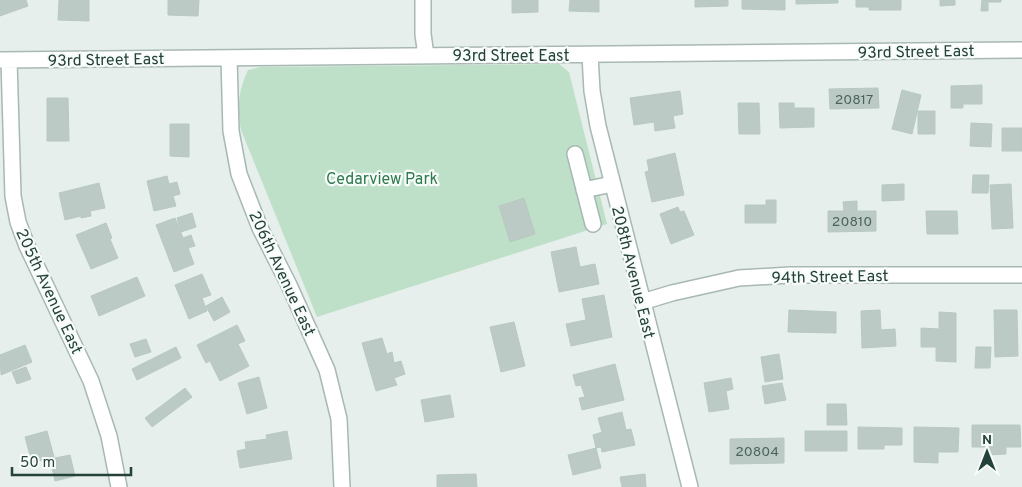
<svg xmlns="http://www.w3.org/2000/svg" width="1022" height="487" font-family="Overpass,sans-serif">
<rect width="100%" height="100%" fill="#e6efeb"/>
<path fill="#bfe0c8" d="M559 64 569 72 607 224 317 317 241 130C237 106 238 92 248 70L261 67Z"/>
<path fill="#bbcac4" stroke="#b8c9c2" d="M0 0H26L28 6 0 16Z
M59 0H89V21L58 20Z
M168 0H199L198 16 168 15Z
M512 0H538V12L512 13Z
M570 0H599V12L569 11Z
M695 0H728V6L695 7Z
M742 0H785V10L742 9Z
M796 0H838V3L796 4Z
M856 0H901V10H869V7H856Z
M940 0H955V5L940 6Z
M982 0H1001V2H988V11H981Z
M982 85V104H963V108H951V86Z
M878 88 879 108 830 109 829 89Z
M902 90 921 95 912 134 892 129Z
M680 91 683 114 673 116 675 128 655 131 654 122 634 125 630 98Z
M47 98H68L69 141H47Z
M738 103H759L760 134H739Z
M779 103H794V108H814V127L780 128Z
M918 111H935V134H918Z
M971 123 992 124 991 147 970 146Z
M170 124H189V157L170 156Z
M1002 128H1022V151H1002Z
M675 153 684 195 652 202 645 172 649 171 647 160Z
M973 175H989L988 193H972Z
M167 176 169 184 177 182 180 194 173 196 176 206 154 211 147 181Z
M99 183 105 208 90 211 91 216 81 218V216L65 220 59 193Z
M904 184V200L882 201V185Z
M1011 184 1013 228 992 229 990 185Z
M524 198 535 234 510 242 499 206Z
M766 200H776V223H745V205H766Z
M857 201V211H876V231L828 232V211H844L843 202Z
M678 207 680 212 684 211 694 235 671 244 660 214Z
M926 211H957L958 234H927Z
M192 213 196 227 181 232 177 218Z
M175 218 183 238 191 235 195 246 188 248 194 264 174 272 156 225Z
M106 223 112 238 110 239 118 258 91 269 76 235Z
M576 247 580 267 595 264 599 284 559 292 551 252Z
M202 274 211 295 202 298 207 311 189 319 175 285Z
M137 277 145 296 99 316 91 296Z
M604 295 612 337 571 346 566 324 586 320 582 299Z
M222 297 230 312 214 321 206 306Z
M789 310 836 312V333L788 332Z
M880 310 881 330 895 329 896 346 862 348 861 311Z
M994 310H1017L1018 356 995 357Z
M939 312 956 313V362L936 361V347H921V328L939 329Z
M514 322 525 366 501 372 490 327Z
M237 325 245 341 238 344 249 366 220 381 210 361 206 363 197 345Z
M382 338 387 354 392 352 394 363 401 361 405 374 394 378 397 385 376 391 362 343Z
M146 339 151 352 135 357 130 344Z
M25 345 32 362 1 375 0 355Z
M176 347 181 358 137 380 132 369Z
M976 347H991L990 368H975Z
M779 354 783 379 765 382 761 357Z
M615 364 624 400 582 410 579 398 585 397 581 385 576 386 573 375Z
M26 367 31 379 17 384 12 372Z
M259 377 267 408 247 414 238 383Z
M731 378 733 389 726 391 729 409 709 412 704 383Z
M782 383 786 400 765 404 762 386Z
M185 388 192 397 152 427 145 418Z
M450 395 454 417 425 422 421 400Z
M827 404H846L847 425H827Z
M622 412 626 430 631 429 635 445 602 452 601 447 596 448 593 435 602 432 598 418Z
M972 425H1020L1021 447H1006V454L986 455V447H972Z
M858 427 902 428V445H884V449H858Z
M914 427 959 428 958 452H938V463L914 462Z
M47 431 54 457 32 463 25 437Z
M287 431 292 459 240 468 237 451 246 449 245 442 267 439 266 435Z
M805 431H847V451H805Z
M784 438V463L730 464V439Z
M596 448 601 468 573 475 568 455Z
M70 455 75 476 55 481 50 459Z
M476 474 477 487H437V475Z
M645 474 646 487H622L620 477Z"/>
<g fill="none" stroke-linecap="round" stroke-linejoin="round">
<defs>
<path id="minor" d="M423 0V34L426 56
M590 55 592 91 598 126 690 487
M229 58 231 131 239 174 260 228 289 285 327 370 339 419 342 487
M0 60 1022 50
M9 60 13 196 18 222 27 246 91 381 109 436 119 487
M575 154 593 224
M584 190 612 184
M642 302 672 293 739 278 790 275H1022"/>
</defs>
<use href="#minor" stroke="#a8b8b2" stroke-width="18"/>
<use href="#minor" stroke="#fff" stroke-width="15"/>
</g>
<g text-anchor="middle" stroke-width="4.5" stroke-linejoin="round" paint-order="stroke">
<g font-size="14" fill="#4a645c">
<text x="854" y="104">20817</text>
<text x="852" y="226">20810</text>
<text x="757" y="456">20804</text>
</g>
<g font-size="16" fill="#24423a" stroke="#f7fbf9">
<text transform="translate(916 51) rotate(-1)" y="6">93rd Street East</text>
<text x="511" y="61">93rd Street East</text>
<text transform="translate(106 59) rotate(-1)" y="6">93rd Street East</text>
<text transform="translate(634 272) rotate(76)" y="6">208th Avenue East</text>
<text transform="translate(283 273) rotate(65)" y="6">206th Avenue East</text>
<text transform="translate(830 276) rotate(-1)" y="6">94th Street East</text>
<text transform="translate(50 291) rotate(65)" y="6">205th Avenue East</text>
</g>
<g font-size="16" fill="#2d7a4b" stroke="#f7fbf9">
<text x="382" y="184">Cedarview Park</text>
</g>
</g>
<g transform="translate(987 452)" stroke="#f7fbf9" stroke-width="4" paint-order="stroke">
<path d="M0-4L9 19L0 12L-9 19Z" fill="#24423a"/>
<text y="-8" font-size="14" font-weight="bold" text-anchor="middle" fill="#24423a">N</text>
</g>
<path d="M12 467v8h119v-8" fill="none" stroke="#24423a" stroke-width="2.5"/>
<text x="20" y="467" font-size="15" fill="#24423a" stroke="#f7fbf9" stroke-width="4" paint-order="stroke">50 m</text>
</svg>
